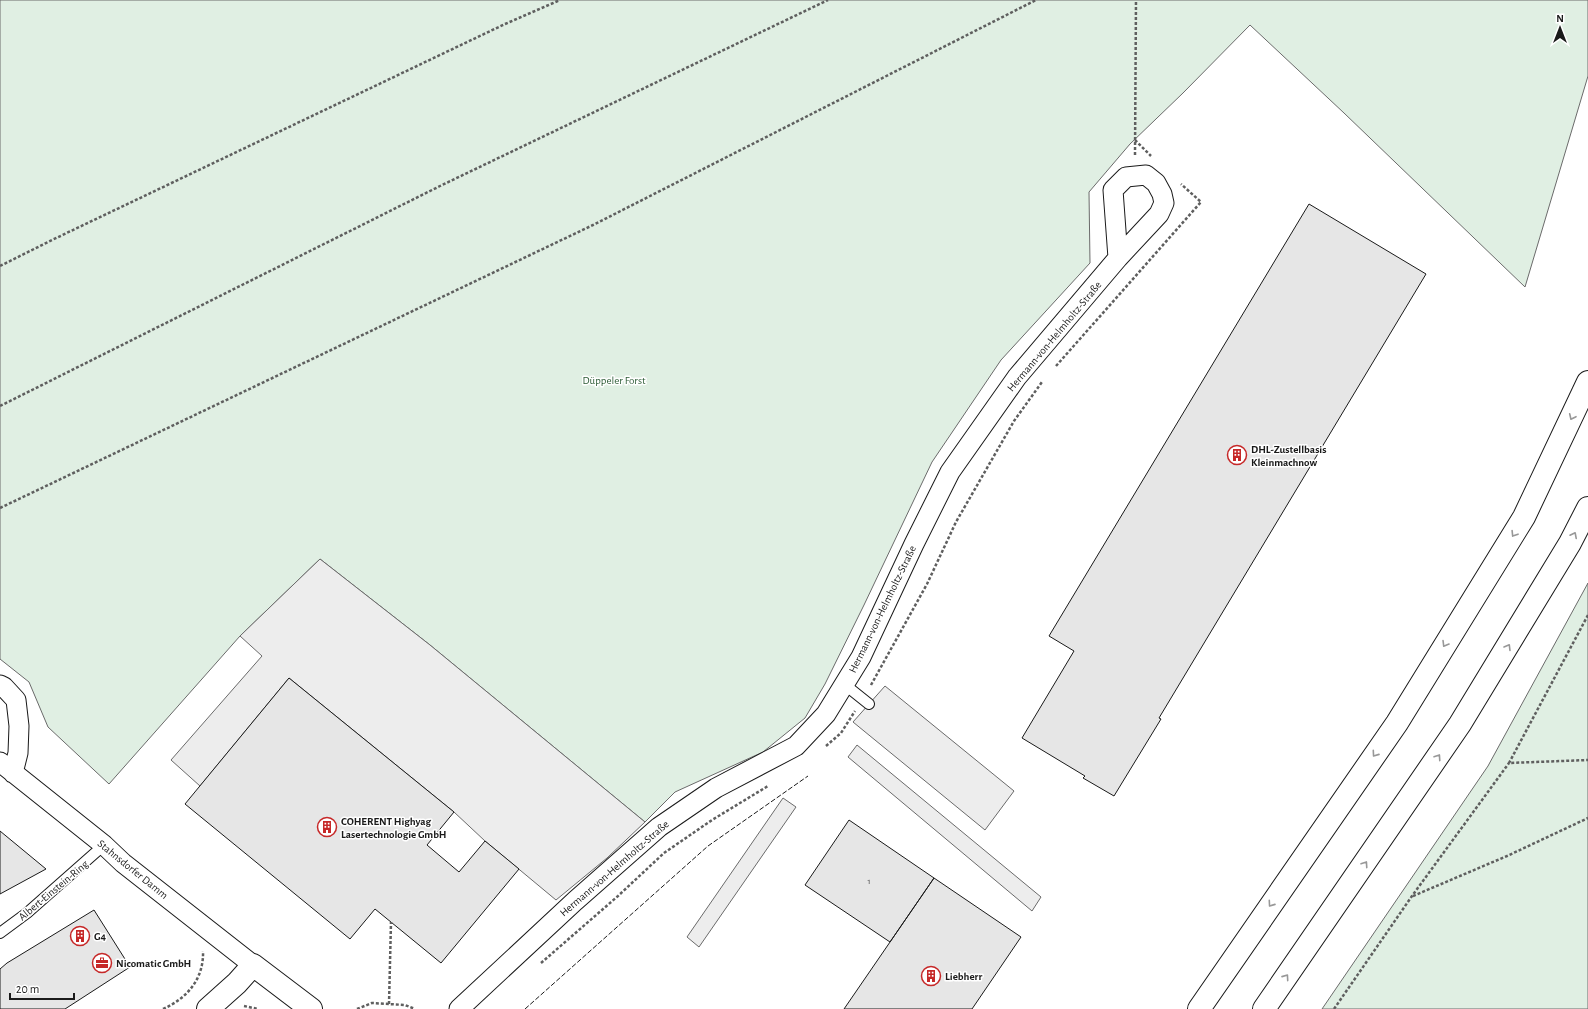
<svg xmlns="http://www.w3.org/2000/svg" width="1588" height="1009" font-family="'Alegreya Sans',sans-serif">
<rect width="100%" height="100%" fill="#fff"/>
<path fill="#e0efe3" stroke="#6a6a6a" d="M0 0H1588V76L1525 287 1344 113 1250 25 1183 93 1130 144 1089 192 1090 263 1001 360 932 462 864 605 825 684 805 718 763 752 675 792 645 822 430 645 320 559 240 636 109 784 48 727 29 682 0 659Z
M1588 583V1009H1322L1488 766Z"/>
<path fill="#ededed" stroke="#6a6a6a" d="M320 559 430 645 645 822 607 858 556 900 485 841 454 812 289 678 200 786 171 760 262 656 240 636Z
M885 686 1014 791 985 830 853 722Z
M857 745 1041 897 1032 911 848 757Z
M783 798 796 807 699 947 687 937Z"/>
<path fill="#e6e6e6" stroke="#1a1a1a" d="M1309 204 1426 274 1159 718 1161 719 1114 796 1083 778 1085 776 1022 738 1074 651 1049 636Z
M289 678 454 812 427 845 459 872 485 841 519 869 441 963 375 909 350 939 185 804Z
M849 820 934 878 890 942 805 885Z
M0 831 46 869 0 894Z
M934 878 1021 937 972 1009H844Z
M94 910 130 967 65 1009H0V969L7 963Z"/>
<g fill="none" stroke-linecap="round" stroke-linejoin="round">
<defs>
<path id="service" d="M844 684 869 704
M0 933 27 913 104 845"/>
<path id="minor" d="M0 685 4 687 16 700 19 726 18 753 13 773
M0 762 104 845 123 863 253 965
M459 1009 575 901 659 827 716 788 796 746 826 714 861 657 914 544 950 472 1017 377 1118 258 1159 214 1164 203 1162 194 1156 183 1146 175 1126 177 1113 190 1118 258"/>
<path id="tertiary" d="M208 1009 237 983 253 965 311 1009"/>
<path id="motorway" d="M1199 1009 1397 723 1524 517 1588 382
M1264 1009 1460 724 1570 543 1588 508"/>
</defs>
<use href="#service" stroke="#1a1a1a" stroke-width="12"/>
<use href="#minor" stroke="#1a1a1a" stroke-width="21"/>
<use href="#tertiary" stroke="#1a1a1a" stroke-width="24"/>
<use href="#motorway" stroke="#1a1a1a" stroke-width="24"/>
<path stroke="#5f5f5f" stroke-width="2.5" stroke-dasharray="3 2" stroke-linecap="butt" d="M1135 140 1151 156
M1135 155 1136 0
M0 266 52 240 505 24 560 0
M1056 366 1201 202 1181 184
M0 406 440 186 828 0
M0 508 593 225 1036 0
M1588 615 1509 763 1588 760
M871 685 927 584 956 522 1014 421 1042 382
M826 746 841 733 855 711
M1413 896 1507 856 1588 818
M541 963 618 896 664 853 712 820 768 786
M389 1004 391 922
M244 1006 258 1009
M163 1009C188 998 204 978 203 951
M357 1009 372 1003 405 1005 415 1009
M1334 1009 1412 896 1509 763"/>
<use href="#service" stroke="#fff" stroke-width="10"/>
<use href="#minor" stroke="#fff" stroke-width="19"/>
<use href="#tertiary" stroke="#fff" stroke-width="22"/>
<use href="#motorway" stroke="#fff" stroke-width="22"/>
<path stroke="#1a1a1a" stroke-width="1" stroke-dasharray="5 2" stroke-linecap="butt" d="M525 1009 708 846 808 776"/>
</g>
<defs><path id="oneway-chevron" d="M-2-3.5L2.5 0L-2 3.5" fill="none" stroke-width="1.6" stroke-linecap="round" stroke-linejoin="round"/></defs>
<g stroke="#989898">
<use href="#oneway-chevron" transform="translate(1572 417) rotate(115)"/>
<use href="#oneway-chevron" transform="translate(1514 534) rotate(122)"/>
<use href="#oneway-chevron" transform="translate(1574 535) rotate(-63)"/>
<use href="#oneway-chevron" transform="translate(1445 644) rotate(121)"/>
<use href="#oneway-chevron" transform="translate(1508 647) rotate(-59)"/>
<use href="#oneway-chevron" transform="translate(1375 754) rotate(125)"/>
<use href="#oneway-chevron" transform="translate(1438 757) rotate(-56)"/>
<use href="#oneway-chevron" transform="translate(1365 864) rotate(-56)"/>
<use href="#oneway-chevron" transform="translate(1271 904) rotate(125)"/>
<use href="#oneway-chevron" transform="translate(1286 977) rotate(-55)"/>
</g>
<defs>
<symbol id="building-ring" viewBox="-11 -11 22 22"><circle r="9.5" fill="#fff" stroke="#c62828" stroke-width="1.5"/><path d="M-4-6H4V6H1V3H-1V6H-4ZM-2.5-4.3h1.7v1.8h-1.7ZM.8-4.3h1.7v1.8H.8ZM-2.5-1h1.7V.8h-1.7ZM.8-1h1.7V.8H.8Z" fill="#c62828"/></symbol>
<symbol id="office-ring" viewBox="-11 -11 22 22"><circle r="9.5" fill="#fff" stroke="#c62828" stroke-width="1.5"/><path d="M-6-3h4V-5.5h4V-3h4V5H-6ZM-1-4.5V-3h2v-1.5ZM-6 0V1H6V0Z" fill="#c62828"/></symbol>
</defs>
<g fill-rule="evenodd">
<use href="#building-ring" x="1226" y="444" width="22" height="22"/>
<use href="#building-ring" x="316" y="816" width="22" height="22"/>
<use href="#building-ring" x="69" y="925" width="22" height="22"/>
<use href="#office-ring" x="91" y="952" width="22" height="22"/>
<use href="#building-ring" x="920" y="965" width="22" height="22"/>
</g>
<g text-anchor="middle" stroke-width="3" stroke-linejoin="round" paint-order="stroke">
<g font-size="9" fill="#4d4d4d">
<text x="869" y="884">1</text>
</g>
<g font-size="11" fill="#1a1a1a" stroke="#fff">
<text transform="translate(1054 336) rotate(-50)" y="4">Hermann-von-Helmholtz-Straße</text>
<text transform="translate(882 609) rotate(-64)" y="4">Hermann-von-Helmholtz-Straße</text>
<text transform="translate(614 868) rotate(-41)" y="4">Hermann-von-Helmholtz-Straße</text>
<text transform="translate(133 869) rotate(39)" y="4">Stahnsdorfer Damm</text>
<text transform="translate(53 890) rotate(-40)" y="4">Albert-Einstein-Ring</text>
</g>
<g font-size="11" fill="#2b5a34" stroke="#fff">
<text x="614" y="384">Düppeler Forst</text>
</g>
<g font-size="11" font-weight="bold" fill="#1a1a1a" stroke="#fff" text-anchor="start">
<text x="1251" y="453">DHL-Zustellbasis<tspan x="1251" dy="13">Kleinmachnow</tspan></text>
<text x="341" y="825">COHERENT Highyag<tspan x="341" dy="13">Lasertechnologie GmbH</tspan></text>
<text x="94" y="940">G4</text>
<text x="116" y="967">Nicomatic GmbH</text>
<text x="945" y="980">Liebherr</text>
</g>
</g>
<g transform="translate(1560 28)" stroke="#ffffff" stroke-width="3" paint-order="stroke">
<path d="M0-3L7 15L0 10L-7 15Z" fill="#1a1a1a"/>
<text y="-6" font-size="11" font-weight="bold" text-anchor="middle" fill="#1a1a1a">N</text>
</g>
<path d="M10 993v6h64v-6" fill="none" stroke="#1a1a1a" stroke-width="2"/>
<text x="16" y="993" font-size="12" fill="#1a1a1a" stroke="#ffffff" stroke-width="3" paint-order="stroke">20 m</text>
</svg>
